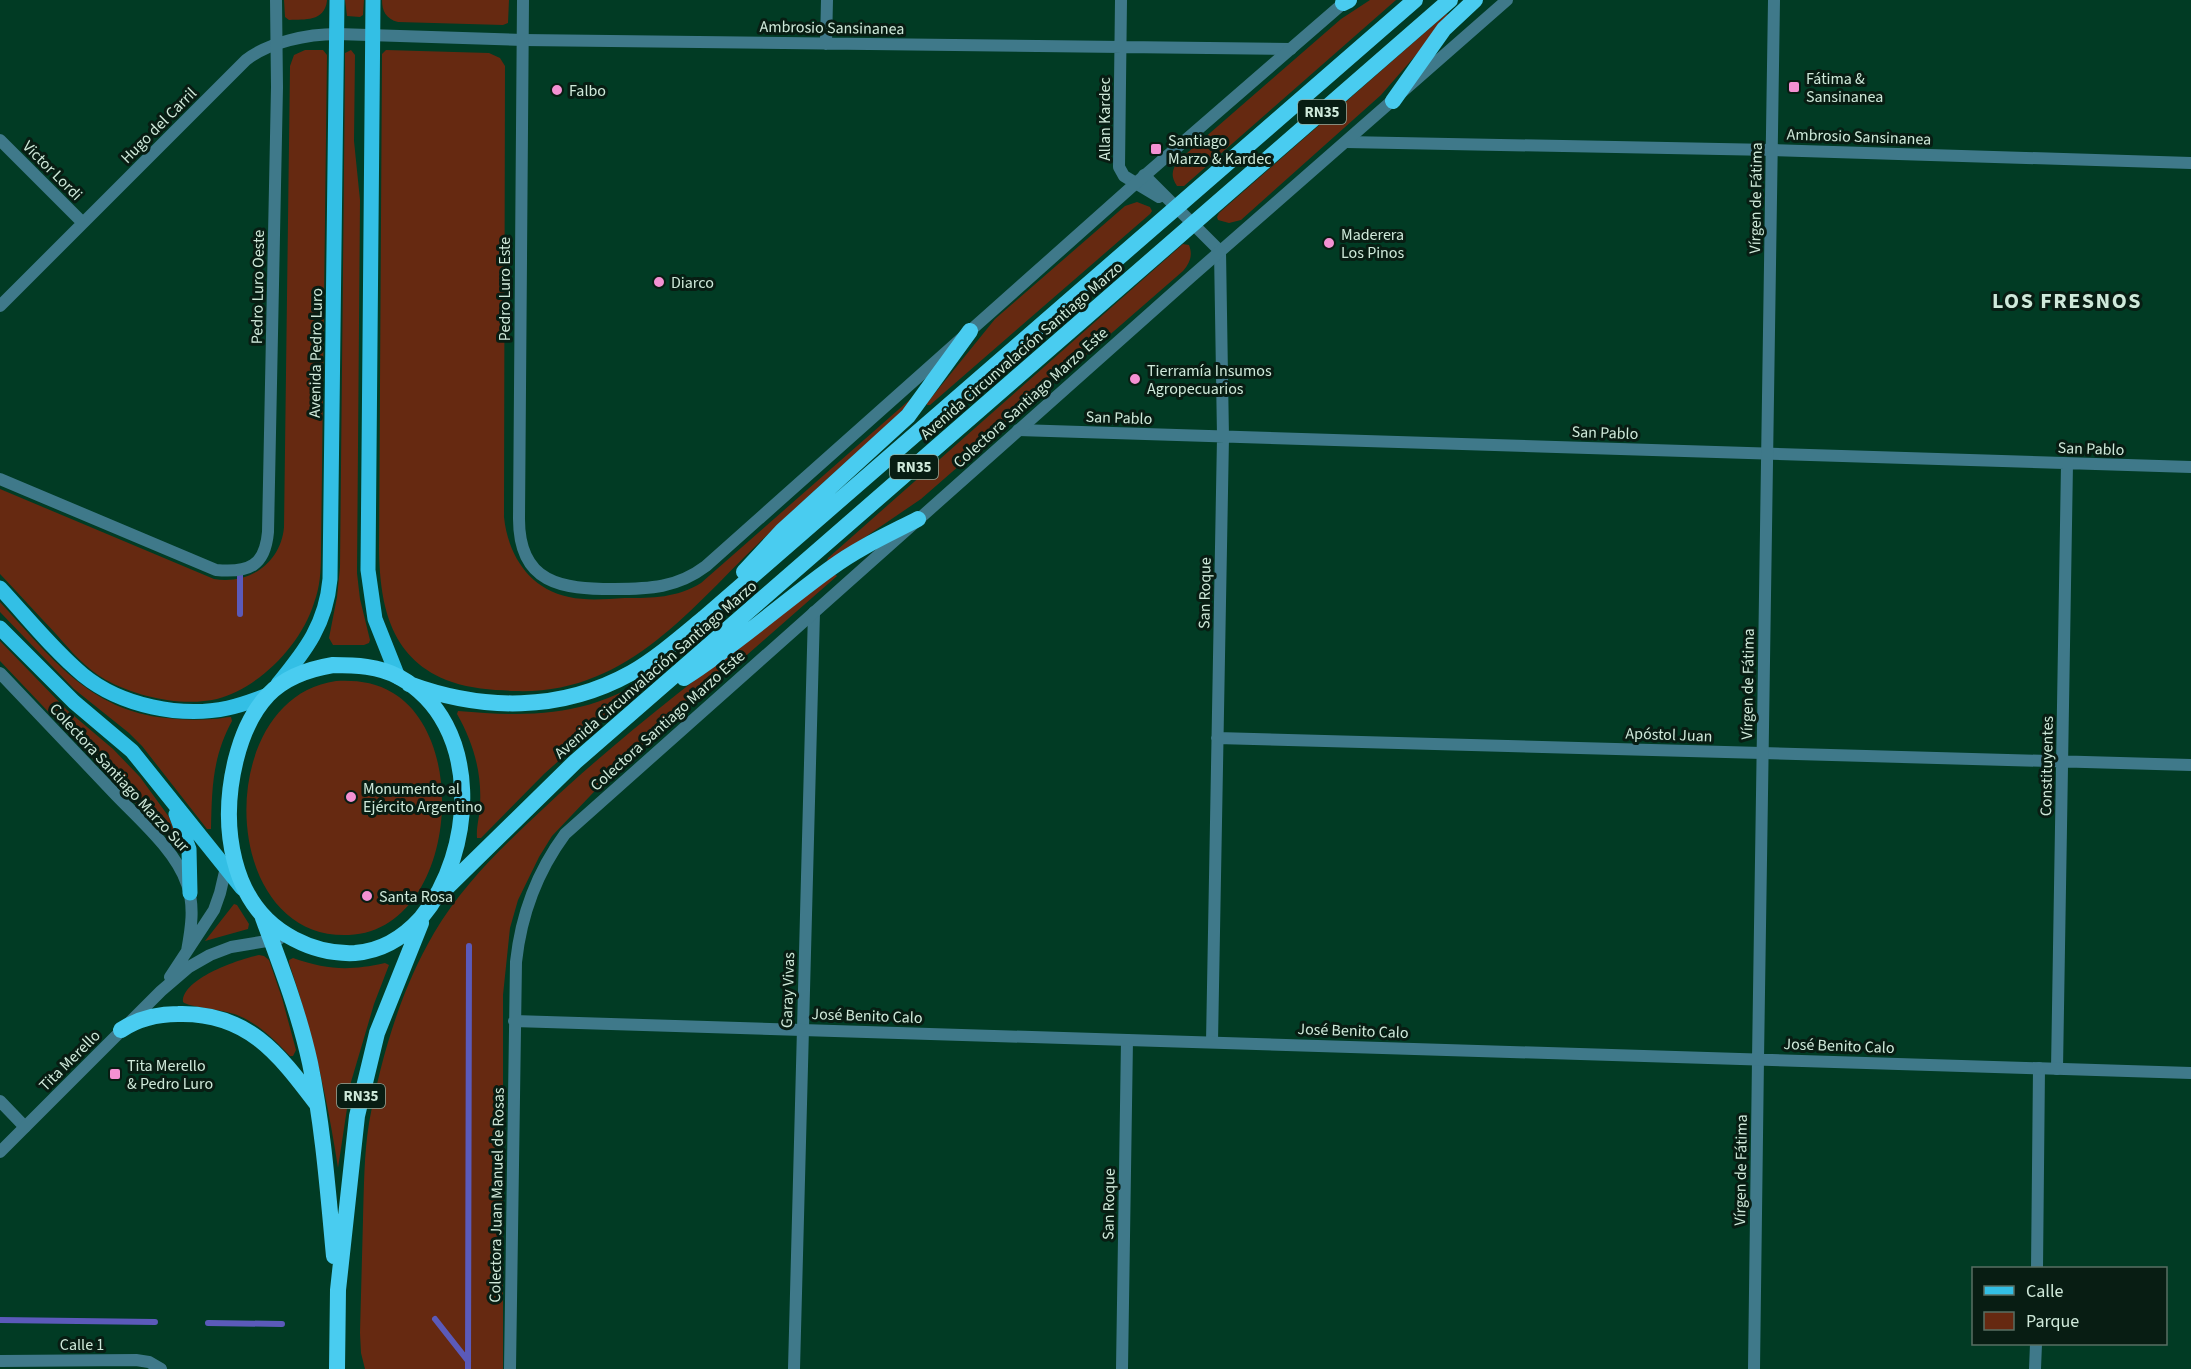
<svg xmlns="http://www.w3.org/2000/svg" width="2191" height="1369" font-family="'Source Sans 3',sans-serif">
<rect width="100%" height="100%" fill="#013b24"/>
<path fill="#662911" d="M284 0H327V1C324 22 305 19 289 20L285 17Z
M345 0H364L363 15 360 17 347 16Z
M382 0H509L508 23 503 25 398 22C386 19 382 11 382 0Z
M1370 0H1396L1184 186H1177C1170 176 1172 169 1179 160L1341 19Z
M1446 14 1449 15V17L1381 95 1241 220 1229 223 1218 220 1217 217 1219 213Z
M305 50H323L327 55 321 554C321 571 320 587 314 603 301 645 259 688 217 699 182 707 137 697 106 680 86 669 71 651 56 634 37 614 19 594 0 574V489L214 579C249 585 281 563 284 527L290 66 294 55Z
M351 50 355 55 354 141 360 200 357 573 360 599 370 640 369 643 364 645H333L329 638 337 597 340 567 345 66V53Z
M386 50 489 53 500 58 505 66 504 517C508 555 529 589 569 597 587 601 606 599 625 598 653 598 676 598 701 583L914 396 915 399C865 445 814 490 765 537 691 607 628 695 515 691 494 690 472 689 452 682 391 661 380 607 379 550L382 54Z
M1137 202 1150 207 1152 211 1150 214 930 405H927V403L995 319 1125 206Z
M1183 244 1189 245C1193 255 1190 263 1183 271L921 499 830 561H827L828 558Z
M834 573 837 576 610 775 552 836 539 857 518 900 510 928 503 995V1369H365L361 1353 360 1333C361 1295 362 1257 363 1219 364 1187 364 1154 369 1123 381 1058 400 991 434 933 463 884 503 846 544 808 634 723 736 649 834 573Z
M0 602C49 655 89 711 167 718 182 720 198 720 213 719 219 719 226 717 231 717L232 721C212 758 212 789 211 829H207L142 746 129 733 74 689 0 612Z
M0 641 67 710 113 749 140 777 169 817 179 843 177 845 174 844 0 661Z
M662 668 544 774 481 838H477C476 827 480 815 480 805 482 772 473 742 457 714L458 711C538 718 595 716 662 668Z
M336 681C356 680 375 682 393 693 473 741 453 931 349 935 217 941 212 698 336 681Z
M234 904 237 905 249 924 248 929 205 941Z
M259 955 264 956 269 960 282 998 296 1050 293 1056H290C274 1039 259 1024 237 1015 225 1010 188 1007 183 1002 182 978 240 959 259 955Z
M293 958C328 970 349 971 385 963L389 965 374 1004 351 1082 338 1168C327 1096 312 1031 289 963V960Z"/>
<g fill="none" stroke-linecap="round" stroke-linejoin="round">
<path stroke="#5b5aba" stroke-width="6" d="M240 571V614
M435 1319 468 1361
M0 1320 155 1322
M208 1323 282 1324
M468 1369 469 946"/>
<path stroke="#3f798a" stroke-width="12" d="M1121 0 1119 167 1124 176 1159 197
M826 44 827 0
M0 140 83 223
M1346 142 1772 150 2191 163
M1144 175 1220 251 1223 437 1212 1042
M0 306 246 60C269 42 308 34 337 34L523 40 1291 49
M1018 430 2191 467
M1217 738 2191 765
M2057 1069 2067 464
M0 1101 25 1127
M2037 1268 2039 1068
M0 1361 136 1360 149 1362 161 1369
M794 1369 814 612
M1122 1369 1127 1040
M1754 1369 1758 1059
M2035 1369 2036 1344"/>
<path stroke="#3f798a" stroke-width="12" d="M523 0 519 519C519 584 562 589 614 589 649 589 677 588 706 566L1136 183 1347 0
M0 479 216 570C249 573 265 566 268 532L277 87 276 0
M0 673C39 714 78 755 116 795 140 820 176 851 187 884 195 906 191 929 187 951
M170 977 214 910 220 893 227 863
M514 1021 2191 1073
M1758 1059 1774 0
M0 1152 161 991 189 967 210 955 231 947 279 939
M510 1369 516 962C521 915 537 872 565 834L1192 276 1507 0"/>
<path stroke="#33bfe5" stroke-width="15" d="M373 0 368 570 375 619 398 677
M0 588C27 617 53 650 83 675 121 706 181 718 228 708 242 705 255 700 268 695
M0 628 74 702 132 751 242 888
M278 684C306 650 326 624 330 579L337 0
M176 814 189 849 190 893"/>
<path stroke="#49ccf0" stroke-width="16" d="M1343 3 1349 0
M1393 101 1444 29 1475 0
M744 572 782 531 908 416 970 331
M333 665C355 665 379 666 399 677 483 723 476 852 421 918 403 938 382 951 355 953 334 954 313 949 294 939 229 906 220 823 236 759 242 735 251 713 268 695 285 677 309 669 333 665Z
M684 678C736 645 781 604 831 568 858 548 889 534 918 519
M409 684C482 711 561 712 631 673 657 658 681 637 704 618L1415 0
M433 901 575 762 1450 0
M263 918C281 966 299 1013 310 1063 323 1126 328 1192 334 1256
M121 1030C139 1018 157 1014 178 1014 247 1012 278 1053 316 1103
M337 1369 338 1290 357 1116 377 1033 421 923"/>
</g>
<g fill="#f491d3" stroke="#081d13" stroke-width="2">
<rect x="1788" y="81" width="12" height="12" rx="3"/>
<circle cx="557" cy="90" r="6"/>
<rect x="1150" y="143" width="12" height="12" rx="3"/>
<circle cx="1329" cy="243" r="6"/>
<circle cx="659" cy="282" r="6"/>
<circle cx="1135" cy="379" r="6"/>
<circle cx="351" cy="797" r="6"/>
<circle cx="367" cy="896" r="6"/>
<rect x="109" y="1068" width="12" height="12" rx="3"/>
</g>
<g text-anchor="middle" stroke-width="6" stroke-linejoin="round" paint-order="stroke">
<g fill="#081d13" stroke="#93ac9e" stroke-width="1.5">
<rect x="1298" y="100" width="48" height="24" rx="4.5"/>
<rect x="890" y="455" width="48" height="24" rx="4.5"/>
<rect x="337" y="1084" width="48" height="24" rx="4.5"/>
</g>
<g font-size="15" font-weight="bold" fill="#cfe9da">
<text x="1322" y="117">RN35</text>
<text x="914" y="472">RN35</text>
<text x="361" y="1101">RN35</text>
</g>
<g font-size="16" fill="#cfe9da" stroke="#081d13">
<text transform="translate(832 27) rotate(1)" y="6">Ambrosio Sansinanea</text>
<text transform="translate(1104 119) rotate(-90)" y="6">Allan Kardec</text>
<text transform="translate(158 125) rotate(-45)" y="6">Hugo del Carril</text>
<text transform="translate(1859 136) rotate(2)" y="6">Ambrosio Sansinanea</text>
<text transform="translate(53 170) rotate(45)" y="6">Victor Lordi</text>
<text transform="translate(1755 198) rotate(-89)" y="6">Vírgen de Fátima</text>
<text transform="translate(257 287) rotate(-89)" y="6">Pedro Luro Oeste</text>
<text transform="translate(504 289) rotate(-90)" y="6">Pedro Luro Este</text>
<text transform="translate(1021 350) rotate(-41)" y="6">Avenida Circunvalación Santiago Marzo</text>
<text transform="translate(315 353) rotate(-89)" y="6">Avenida Pedro Luro</text>
<text transform="translate(1030 397) rotate(-42)" y="6">Colectora Santiago Marzo Este</text>
<text transform="translate(1119 417) rotate(2)" y="6">San Pablo</text>
<text transform="translate(1605 432) rotate(2)" y="6">San Pablo</text>
<text transform="translate(2091 448) rotate(2)" y="6">San Pablo</text>
<text transform="translate(1204 593) rotate(-89)" y="6">San Roque</text>
<text transform="translate(655 669) rotate(-41)" y="6">Avenida Circunvalación Santiago Marzo</text>
<text transform="translate(1747 684) rotate(-89)" y="6">Vírgen de Fátima</text>
<text transform="translate(667 720) rotate(-42)" y="6">Colectora Santiago Marzo Este</text>
<text transform="translate(1669 734) rotate(2)" y="6">Apóstol Juan</text>
<text transform="translate(2046 766) rotate(-89)" y="6">Constituyentes</text>
<text transform="translate(120 777) rotate(47)" y="6">Colectora Santiago Marzo Sur</text>
<text transform="translate(787 990) rotate(-88)" y="6">Garay Vivas</text>
<text transform="translate(867 1015) rotate(2)" y="6">José Benito Calo</text>
<text transform="translate(1353 1030) rotate(2)" y="6">José Benito Calo</text>
<text transform="translate(1839 1045) rotate(2)" y="6">José Benito Calo</text>
<text transform="translate(69 1060) rotate(-45)" y="6">Tita Merello</text>
<text transform="translate(1740 1170) rotate(-89)" y="6">Vírgen de Fátima</text>
<text transform="translate(496 1195) rotate(-89)" y="6">Colectora Juan Manuel de Rosas</text>
<text transform="translate(1108 1204) rotate(-89)" y="6">San Roque</text>
<text x="82" y="1350">Calle 1</text>
</g>
<g font-size="16" fill="#cfe9da" stroke="#081d13" text-anchor="start">
<text x="1806" y="84">Fátima &amp;<tspan x="1806" dy="18">Sansinanea</tspan></text>
<text x="569" y="96">Falbo</text>
<text x="1168" y="146">Santiago<tspan x="1168" dy="18">Marzo &amp; Kardec</tspan></text>
<text x="1341" y="240">Maderera<tspan x="1341" dy="18">Los Pinos</tspan></text>
<text x="671" y="288">Diarco</text>
<text x="1147" y="376">Tierramía Insumos<tspan x="1147" dy="18">Agropecuarios</tspan></text>
<text x="363" y="794">Monumento al<tspan x="363" dy="18">Ejército Argentino</tspan></text>
<text x="379" y="902">Santa Rosa</text>
<text x="127" y="1071">Tita Merello<tspan x="127" dy="18">&amp; Pedro Luro</tspan></text>
</g>
<g font-size="22" font-weight="bold" letter-spacing="1.5" fill="#cfe9da" stroke="#081d13">
<text x="2067" y="308">LOS FRESNOS</text>
</g>
</g>
<rect x="1972" y="1267" width="195" height="78" fill="#081d13" stroke="#586f63" stroke-width="1.5"/>
<rect x="1984" y="1286" width="30" height="9" fill="#33bfe5" stroke="#586f63" stroke-width="1.5"/>
<text x="2026" y="1297" font-size="18" fill="#cfe9da">Calle</text>
<rect x="1984" y="1312" width="30" height="18" fill="#662911" stroke="#586f63" stroke-width="1.5"/>
<text x="2026" y="1327" font-size="18" fill="#cfe9da">Parque</text>
</svg>
